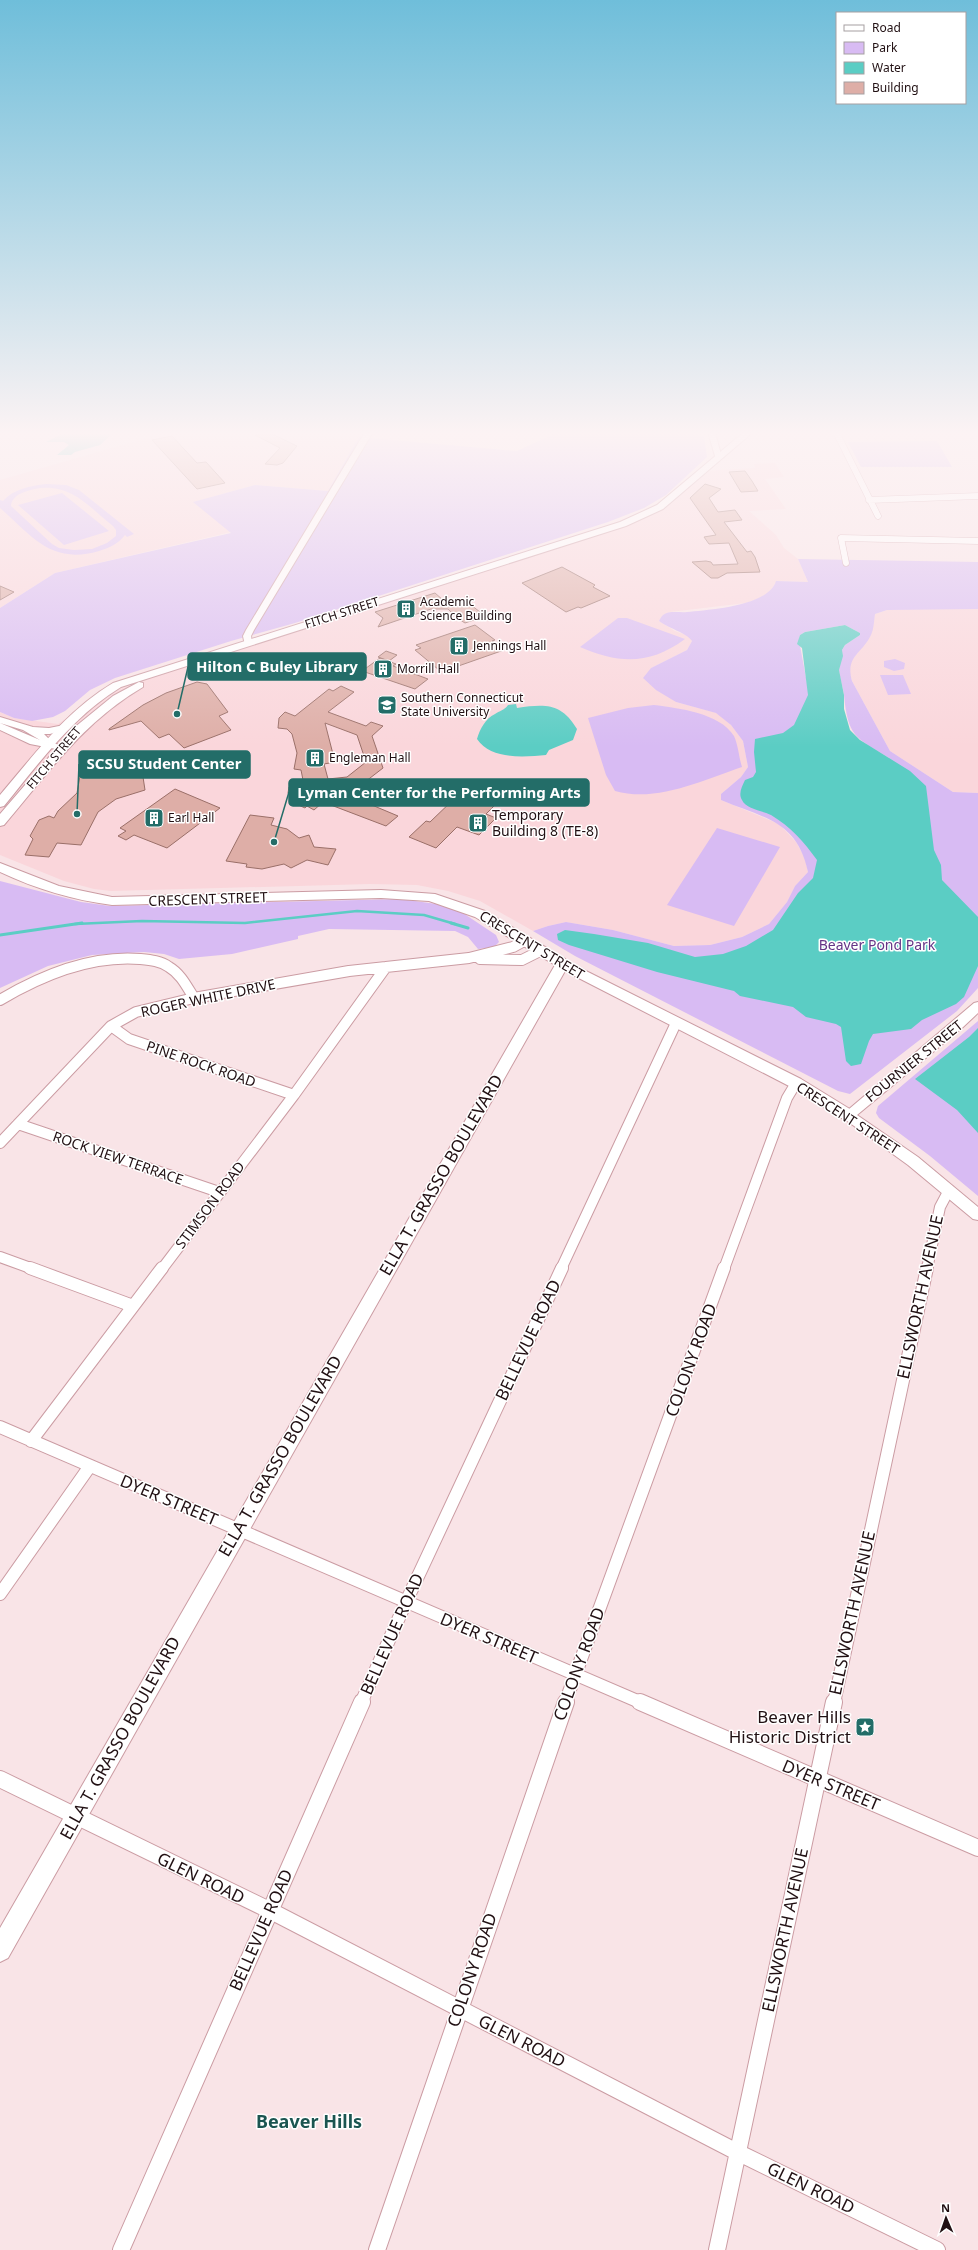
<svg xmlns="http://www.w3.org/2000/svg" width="978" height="2250" font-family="'Noto Sans',sans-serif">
<rect width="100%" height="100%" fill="#f9e4e7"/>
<path fill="#fad6db" d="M168 432H347L359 437 328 491 255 485 194 502 231 532 55 573 0 608V480Z
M775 463 784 477 765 479 786 509 749 511 776 535 784 548 798 559 808 582 777 581 767 596 746 603 670 612 663 615 659 621 675 631 689 636 692 641 687 650 651 668 676 702 717 713 731 725 743 741 748 767 741 777 721 794V800L779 824 796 842 805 858 808 872 795 886 787 902 769 924 742 937 710 945 674 946 613 930 566 922 548 926 533 931 480 901 448 891 417 885 370 884 111 891 94 889 64 881 0 855V712L14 718 58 724 105 691 623 524 660 507 704 471 755 468 754 464Z
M924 608 978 609V793L953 792 890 751 852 681 849 671 850 663 871 634 875 614 887 610Z"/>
<path fill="#d8bbf3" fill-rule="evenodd" d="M558 432H687L704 436 707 457 666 495 644 508 608 522 295 623 231 641 115 678 90 690 65 711 53 717 32 721 14 718 0 712V608L55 573 231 533 193 502 255 485 328 491 359 437 517 451Z
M937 441 952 467H861L848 442Z
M46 484 66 485 79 490 134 534 127 537 125 535C118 544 109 548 99 551 51 565 32 536 0 508V500L3 501C13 489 31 486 46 484ZM40 488C73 485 89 507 113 526L116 530V536L107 543 92 549 74 550 59 548 52 544 11 506C12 493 30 490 40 488Z
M62 493 109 531 64 545 18 505Z
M798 559 978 562V609L887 610 875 614C874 620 874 629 871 635 862 654 845 656 852 681L890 751 953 792 978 793V988L957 1011 850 1094 838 1091 575 956 533 931 548 926 566 922 613 930 674 946 710 945 742 937 769 924 787 902 795 886 808 872C797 820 763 818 721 800V794L741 777 748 767 743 741 731 725 716 713 676 702 656 690 643 678 651 668 687 650 692 641C687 633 668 628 659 621 660 619 661 617 663 615 669 610 680 613 687 612 709 610 769 606 776 581L808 582ZM845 625 860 633V635L845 645 842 650C843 658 839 664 839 671 840 679 843 687 844 695 848 737 855 737 889 758L827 791 799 640 800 635 805 632Z
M618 618H627L685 639C650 665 619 664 580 647Z
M895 659 905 663 904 669 894 671 884 667V661Z
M880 675H903L911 694 888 695Z
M654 705C678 708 720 713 734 736 738 744 739 758 742 767 703 780 657 803 615 791L606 775 588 718 628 708Z
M717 828 780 847 734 926 667 905Z
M0 881 81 902 110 906 401 899 436 904 463 913 496 935 499 942 494 947 478 949 468 937 455 931 329 929 298 936V939L232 954 179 959 164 954 144 952 92 955 48 966 0 988Z
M978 1021V1196L930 1156 879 1118 876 1113 878 1106Z"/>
<path fill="#5bcdc4" d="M66 432H110L111 435 100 445 75 452 71 455H57L69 445 64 442H46Z
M845 625 860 633V635L845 645 842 650 843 656 839 670 844 695V709L850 730 860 740 910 771 926 786 934 850 941 865 942 880 978 917V966L964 997 956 1004 922 1020 911 1029 873 1034 869 1041 861 1064 851 1066 846 1061 841 1027 836 1024 806 1017 793 1007 740 996 734 991 657 972 569 945 558 940 557 934 565 930 594 934 648 943 695 957 723 954 746 946 773 930 798 893 813 878 817 860C804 842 791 827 771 815 763 811 746 809 742 800 738 793 742 787 745 780L753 777 756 772 754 752 755 739 783 733 794 725 808 695 802 648 797 644 800 635 805 632Z
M516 704 517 708C546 704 561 703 577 729L573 740 549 750 546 755C524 757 491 760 477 739 480 729 485 719 495 714 499 711 505 710 508 705Z
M978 1028V1133L957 1110 915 1079 969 1037Z"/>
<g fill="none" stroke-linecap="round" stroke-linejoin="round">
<path stroke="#5bcdc4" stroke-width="2.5" d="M75 924 142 921 245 923 357 911 424 915 455 924"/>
<path stroke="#5bcdc4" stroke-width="3" d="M451 923 468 928
M0 935 82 923"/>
</g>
<path fill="#deaea7" stroke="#9a6f68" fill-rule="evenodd" d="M264 432H268L297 446 283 463 277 465 265 464 280 448 255 435Z
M172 436 197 463 206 462 225 483 197 489 152 440Z
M745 471 752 481 758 491 741 492 729 472Z
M705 484 721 489 709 498 718 512 735 510 742 520 724 522 747 552 751 551 755 557 760 572 727 573 718 578H711L692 562 706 561 711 562 713 565 738 564 729 543 709 544 704 537 716 535 690 498Z
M562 567 595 585 593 587 610 596 581 608 578 607 566 612 522 583Z
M0 586 14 592 0 600Z
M435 593 443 600 457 604 466 601 485 616 465 623 457 618 448 609H431L378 627 383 618 375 612Z
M475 625 495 640 492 641 504 650 447 670 443 667 439 670 415 650 421 648 416 645Z
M386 651 397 655 389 661 378 657Z
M380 658 396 664 393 666 428 679 415 689 362 671Z
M197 682 207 684 228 712 219 716 231 730 184 748 169 734 159 738 141 721 109 730V729L143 705 166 693Z
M341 686 354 692 328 712 366 726 371 722 383 726 372 736 383 768 348 795 398 816 386 826 323 802 314 810 307 806 305 808 294 803 288 793 289 787 304 785 301 770 294 769 297 753 292 734 287 729 278 728 279 718 285 712 295 716 329 689 333 691ZM325 723 357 735 366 762 347 777 328 779 324 764 335 762Z
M140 771 143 777 145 790 116 799 98 812 81 845 57 843 49 857 25 855 33 839 30 836 39 820 49 816 54 818 58 811 77 793 80 776Z
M453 783 501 799 486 814 496 818 479 835 457 827 436 848 409 837 426 821 430 822 455 798 442 793Z
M175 789 220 808 167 848 134 835 126 840 118 836 126 831 120 828Z
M250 815 274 818 271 825 287 829 299 838 309 835 314 847 336 849 328 865 307 860 291 868 284 864 262 869 246 867 247 864 226 861Z"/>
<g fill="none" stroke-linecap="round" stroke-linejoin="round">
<defs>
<path id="minor-far3" d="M836 432 878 516
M869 500 978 496
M846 563 841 538 978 541"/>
<path id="minor-far2" d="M480 959 522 960 540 951
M0 1000C42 975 90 955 140 959 150 960 161 961 169 967 181 974 187 987 194 998
M111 1026 129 1039 294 1095
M18 1124 219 1192
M0 1143 111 1026 136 1012 194 998 349 971 469 958 513 947 524 941
M0 1257 33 1269
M162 1269 294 1095 386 967
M561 1269 676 1023
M724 1269 787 1098 796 1083
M927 1269 940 1207 949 1190"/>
<path id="minor-far1" d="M30 1268 133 1306
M0 1427 642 1703
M31 1441 162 1268
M0 1594 90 1466
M361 1703 406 1602 562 1268
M565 1703 724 1268
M834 1703 927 1268"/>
<path id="minor" d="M640 1702 978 1848
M0 1779 269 1910 737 2152 937 2250
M121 2250 362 1702
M377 2250 566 1702
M717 2250 834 1702"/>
<path id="tertiary" d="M365 432H373L254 630 251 636 252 643 245 645 243 636 246 630Z
M708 432 715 433 722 458 715 456Z
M0 717 33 727 49 728 69 724V728L50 734H44L53 743 66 747 61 750 30 744 0 730V723L40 740 23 730 0 723Z
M978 1002V1013L962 1028 857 1115 918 1157 978 1207V1220L973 1219 908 1165 843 1118 842 1115 974 1003Z"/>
<path id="secondary" d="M744 432H753L663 509 626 526 121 687C72 717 40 762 4 806L0 807V795C35 754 66 711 113 683L620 522 657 505Z
M139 682 143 683V687C82 723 49 772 4 825L0 826V814L75 727 113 696Z
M0 863 59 886 112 897 381 890 435 894 485 911 582 969 801 1079 853 1111 855 1115 853 1119 848 1121 843 1119 791 1087 565 971 8 1958 0 1962V1928L555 965 475 917 429 901 381 898 112 905C73 900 36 889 0 872Z"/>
</defs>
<use href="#minor-far3" stroke="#cb9ca3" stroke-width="7"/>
<use href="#minor-far2" stroke="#cb9ca3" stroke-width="12"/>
<use href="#minor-far1" stroke="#cb9ca3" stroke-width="14"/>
<use href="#minor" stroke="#cb9ca3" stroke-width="18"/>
<use href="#tertiary" stroke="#cb9ca3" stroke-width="2"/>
<use href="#secondary" stroke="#cb9ca3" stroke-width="2"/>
<use href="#minor-far3" stroke="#fff" stroke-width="6"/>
<use href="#minor-far2" stroke="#fff" stroke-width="10"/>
<use href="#minor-far1" stroke="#fff" stroke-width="12"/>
<use href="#minor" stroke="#fff" stroke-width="16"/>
<use href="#tertiary" fill="#fff" fill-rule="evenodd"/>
<use href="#secondary" fill="#fff" fill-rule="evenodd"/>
</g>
<linearGradient id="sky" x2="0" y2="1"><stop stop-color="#6fbeda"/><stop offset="0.58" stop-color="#fcf3f4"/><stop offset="1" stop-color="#fcf3f4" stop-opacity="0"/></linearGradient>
<rect width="978" height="747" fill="url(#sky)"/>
<defs>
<symbol id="building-square" viewBox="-11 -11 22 22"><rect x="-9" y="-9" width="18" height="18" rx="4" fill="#236d68" stroke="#fff"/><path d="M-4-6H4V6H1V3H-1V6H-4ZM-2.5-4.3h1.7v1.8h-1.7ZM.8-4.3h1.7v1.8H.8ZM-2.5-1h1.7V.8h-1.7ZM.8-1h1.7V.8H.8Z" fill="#fff"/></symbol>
<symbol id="university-square" viewBox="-11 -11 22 22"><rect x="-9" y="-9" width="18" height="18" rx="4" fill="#236d68" stroke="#fff"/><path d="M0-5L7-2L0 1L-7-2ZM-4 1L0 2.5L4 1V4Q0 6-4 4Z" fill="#fff"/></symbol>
<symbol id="sight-square" viewBox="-11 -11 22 22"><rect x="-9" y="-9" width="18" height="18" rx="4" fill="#236d68" stroke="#fff"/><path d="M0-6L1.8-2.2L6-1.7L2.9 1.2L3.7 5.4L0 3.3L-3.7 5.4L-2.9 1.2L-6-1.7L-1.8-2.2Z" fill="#fff"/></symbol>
</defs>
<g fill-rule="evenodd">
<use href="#building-square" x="395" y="598" width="22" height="22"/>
<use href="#building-square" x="448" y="635" width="22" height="22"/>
<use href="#building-square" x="372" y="658" width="22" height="22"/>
<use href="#university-square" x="376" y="694" width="22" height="22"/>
<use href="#building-square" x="304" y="747" width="22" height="22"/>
<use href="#building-square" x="143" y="807" width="22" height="22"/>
<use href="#building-square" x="467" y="812" width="22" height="22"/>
<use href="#sight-square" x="854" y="1716" width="22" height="22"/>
</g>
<g text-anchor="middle" stroke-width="3" stroke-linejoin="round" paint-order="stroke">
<g font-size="12" fill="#211013" stroke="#fff" text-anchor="start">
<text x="420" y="606">Academic<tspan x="420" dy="14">Science Building</tspan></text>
<text x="473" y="650">Jennings Hall</text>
<text x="397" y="673">Morrill Hall</text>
<text x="401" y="702">Southern Connecticut<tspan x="401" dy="14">State University</tspan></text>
<text x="329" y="762">Engleman Hall</text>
<text x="168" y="822">Earl Hall</text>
</g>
<g font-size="12" fill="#211013" stroke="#fff">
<text transform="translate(342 613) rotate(-18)" y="4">FITCH STREET</text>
<text transform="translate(54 758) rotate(-50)" y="4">FITCH STREET</text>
</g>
<g font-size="14" fill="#211013" stroke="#fff" text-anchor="start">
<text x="492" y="820">Temporary<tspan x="492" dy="16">Building 8 (TE-8)</tspan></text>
</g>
<g font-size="14" fill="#211013" stroke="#fff">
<text transform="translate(208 899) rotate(-2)" y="5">CRESCENT STREET</text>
<text transform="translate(532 945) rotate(31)" y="5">CRESCENT STREET</text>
<text transform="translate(208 998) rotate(-12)" y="5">ROGER WHITE DRIVE</text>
<text transform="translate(914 1061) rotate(-39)" y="5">FOURNIER STREET</text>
<text transform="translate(201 1064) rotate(19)" y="5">PINE ROCK ROAD</text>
<text transform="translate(848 1118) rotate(33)" y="5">CRESCENT STREET</text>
<text transform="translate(118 1158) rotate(19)" y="5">ROCK VIEW TERRACE</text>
<text transform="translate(210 1205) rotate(-53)" y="5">STIMSON ROAD</text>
</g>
<g font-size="14" fill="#643586" stroke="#fff">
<text x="877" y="950">Beaver Pond Park</text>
</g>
<g font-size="17" fill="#211013" stroke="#fff">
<text transform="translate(441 1175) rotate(-60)" y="6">ELLA T. GRASSO BOULEVARD</text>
<text transform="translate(920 1297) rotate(-78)" y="6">ELLSWORTH AVENUE</text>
<text transform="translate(528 1340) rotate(-65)" y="6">BELLEVUE ROAD</text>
<text transform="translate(691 1360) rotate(-70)" y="6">COLONY ROAD</text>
<text transform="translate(280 1456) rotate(-60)" y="6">ELLA T. GRASSO BOULEVARD</text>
<text transform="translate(169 1500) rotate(23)" y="6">DYER STREET</text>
<text transform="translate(852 1613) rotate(-78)" y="6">ELLSWORTH AVENUE</text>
<text transform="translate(392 1634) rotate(-66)" y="6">BELLEVUE ROAD</text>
<text transform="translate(489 1638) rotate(23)" y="6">DYER STREET</text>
<text transform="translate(579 1664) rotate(-70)" y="6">COLONY ROAD</text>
<text transform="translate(120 1738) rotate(-61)" y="6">ELLA T. GRASSO BOULEVARD</text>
<text transform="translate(831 1785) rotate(23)" y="6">DYER STREET</text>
<text transform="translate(201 1878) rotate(26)" y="6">GLEN ROAD</text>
<text transform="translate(261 1930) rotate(-66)" y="6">BELLEVUE ROAD</text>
<text transform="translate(785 1930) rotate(-78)" y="6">ELLSWORTH AVENUE</text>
<text transform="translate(472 1970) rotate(-71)" y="6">COLONY ROAD</text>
<text transform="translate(522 2041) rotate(27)" y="6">GLEN ROAD</text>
<text transform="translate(811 2188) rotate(26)" y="6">GLEN ROAD</text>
</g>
<g font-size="17" fill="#211013" stroke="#fff" text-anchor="end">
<text x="851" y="1723">Beaver Hills<tspan x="851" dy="20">Historic District</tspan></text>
</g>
<g font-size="18" font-weight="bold" fill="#1b5551" stroke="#fff">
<text x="309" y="2128">Beaver Hills</text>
</g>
</g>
<path fill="none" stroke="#236d68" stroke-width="1.5" d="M177 714L188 667M77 814L79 764M274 842L289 792"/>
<g fill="#236d68" stroke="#fff" stroke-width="1.5">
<circle cx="177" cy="714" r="4"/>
<circle cx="77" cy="814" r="4"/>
<circle cx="274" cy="842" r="4"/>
</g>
<g fill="#236d68" stroke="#236d68" stroke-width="1.5">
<rect x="188" y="653" width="178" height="27" rx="4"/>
<rect x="79" y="751" width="171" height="27" rx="4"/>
<rect x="289" y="779" width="300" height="27" rx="4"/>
</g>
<g font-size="15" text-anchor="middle" font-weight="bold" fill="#fff">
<text x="277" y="672">Hilton C Buley Library</text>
<text x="164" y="769">SCSU Student Center</text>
<text x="439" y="798">Lyman Center for the Performing Arts</text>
</g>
<rect x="836" y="12" width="130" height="92" fill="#ffffff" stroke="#a69fa1"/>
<rect x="844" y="25" width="20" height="6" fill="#ffffff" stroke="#a69fa1"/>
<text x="872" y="32" font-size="12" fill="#211013">Road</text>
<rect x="844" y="42" width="20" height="12" fill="#d8bbf3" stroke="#a69fa1"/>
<text x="872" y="52" font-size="12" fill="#211013">Park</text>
<rect x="844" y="62" width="20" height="12" fill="#5bcdc4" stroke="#a69fa1"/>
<text x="872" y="72" font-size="12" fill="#211013">Water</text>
<rect x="844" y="82" width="20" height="12" fill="#deaea7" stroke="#a69fa1"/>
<text x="872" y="92" font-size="12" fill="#211013">Building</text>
<g transform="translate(946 2218) rotate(358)" stroke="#ffffff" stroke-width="3" paint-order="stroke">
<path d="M0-3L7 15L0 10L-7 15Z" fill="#211013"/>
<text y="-6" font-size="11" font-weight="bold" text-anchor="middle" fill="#211013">N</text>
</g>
</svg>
